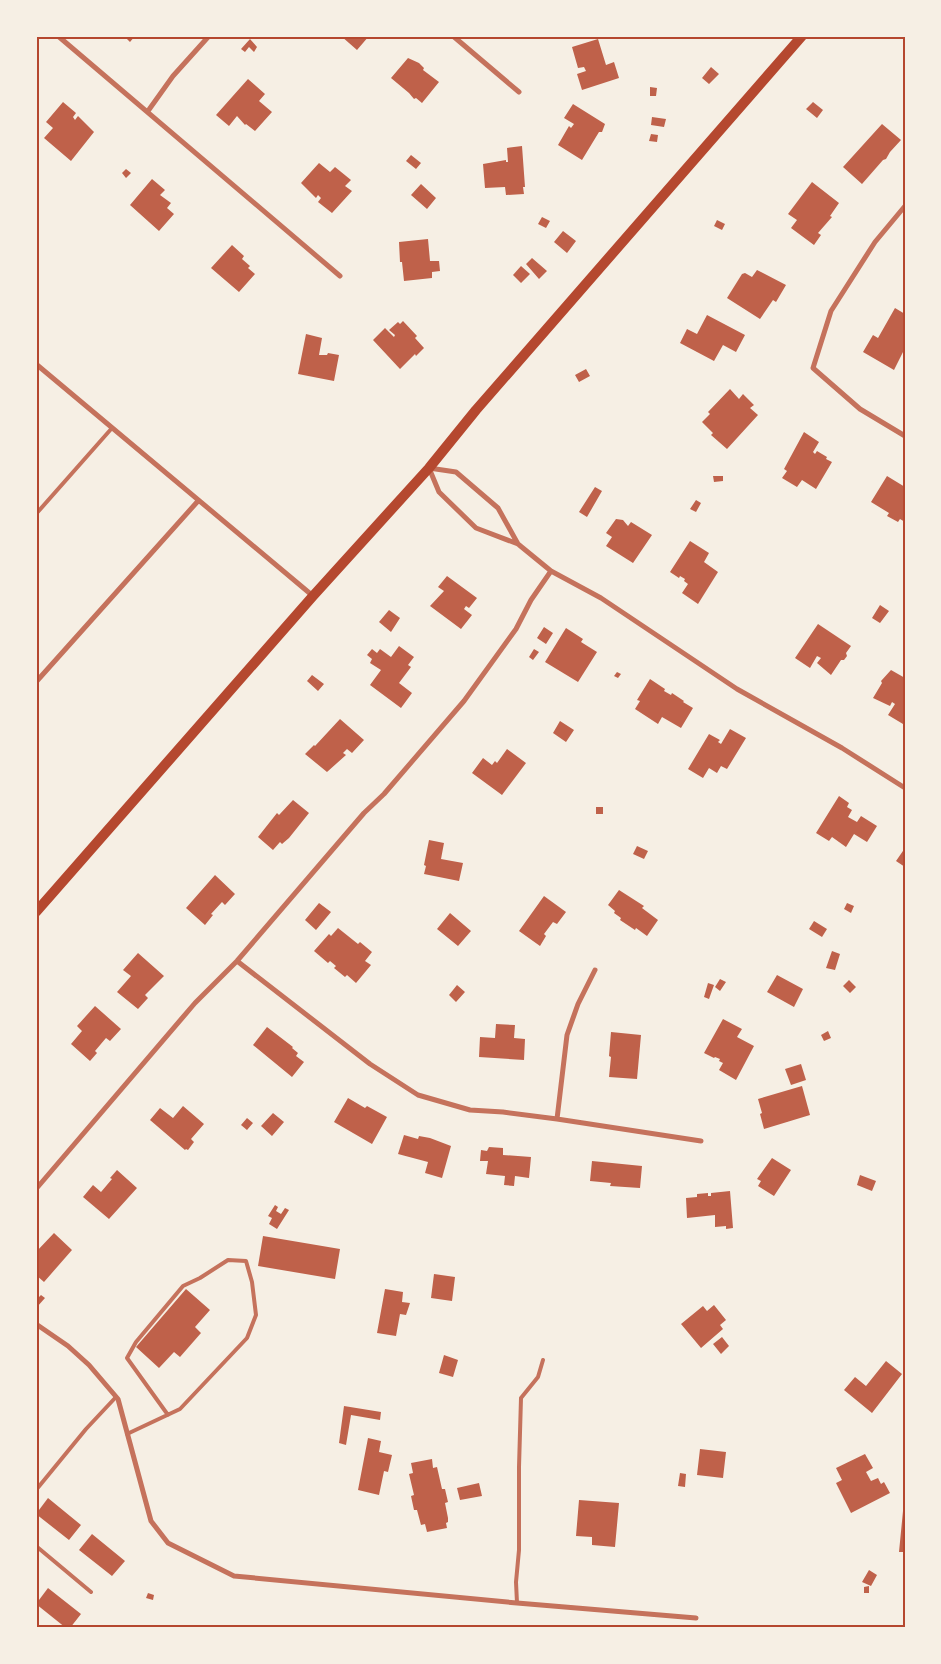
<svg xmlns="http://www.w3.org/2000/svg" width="941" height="1664" font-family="Karla,sans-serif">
<rect width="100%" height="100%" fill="#f6efe4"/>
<path fill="#bf614a" d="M124 36H135L130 42Z
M341 36H369L357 50Z
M250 39 257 47 254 52 249 47 245 52 241 49Z
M598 39 606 65 614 62 619 78 582 90 577 74 586 71 584 67 578 68 572 47Z
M408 58 419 63 424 68 423 70 439 82 422 103 416 98 414 99 409 93 391 78Z
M711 67 719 74 709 84 702 78Z
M248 79 265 94 259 101 272 112 255 131 246 124 245 125 237 116 229 126 216 115Z
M650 87 657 88 656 96H650Z
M63 102 76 113 73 117 75 120 78 116 94 132 71 161 44 138 53 128 46 122Z
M813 102 823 110 817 118 806 109Z
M573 104 605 124 602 132H599L582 160 558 145 569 126 571 128 574 124 564 118Z
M652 117 666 119 664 127 651 125Z
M882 124 901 140 890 152 886 159 883 160 862 184 843 167Z
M651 134 658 135 657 142 649 141Z
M522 146 525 187H523L524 194 506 195 505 187 485 188 483 164 506 160V162H508L507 148Z
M411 155 421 163 416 169 406 161Z
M319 163 330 172 335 167 351 180 345 186 352 191 332 213 318 202 321 198 318 195 316 198 301 183Z
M126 169 131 173 126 178 122 173Z
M152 179 165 190 160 195 171 203 167 208 174 214 159 231 130 205Z
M812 182 839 203 830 216 832 217 818 233 821 235 814 245 791 228 797 220 788 214Z
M421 184 436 198 427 209 411 195Z
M542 217 550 221 546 228 538 224Z
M717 220 725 224 722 230 714 226Z
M563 231 576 241 567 253 554 242Z
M428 239 430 261H439L440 271 432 272V278L404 281 402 262H400L399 242Z
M232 245 244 256 242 259 250 266 248 268 255 274 239 292 211 268Z
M532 258 547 271 539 279 526 264Z
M521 266 530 274 521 283 513 275Z
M757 270 786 285 776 302 773 300 760 319 727 298 742 274 745 273 752 277Z
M895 308 905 314V353L903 352 894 370 863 352 873 335 878 338Z
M707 315 745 335 736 352 723 345 714 361 680 343 687 329 697 334Z
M403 321 417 336 415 338 424 348 416 356 415 354 400 369 373 340 385 328 394 337 395 335 389 330 398 322 400 324Z
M306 334 322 338 319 355H327L328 353 339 355 334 381 298 374Z
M586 369 590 376 579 382 575 375Z
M730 389 739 399 743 394 754 405 750 408 758 415 727 449 711 435 713 433 702 422 710 414 708 412Z
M804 432 819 442 813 452 815 454 817 451 827 457 826 459 832 462 816 489 802 480 797 487 782 478 787 471 784 469Z
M713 476H723V481L714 482Z
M887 476 905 487V522L900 519 898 522 887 516 889 513 871 502Z
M595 487 602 491 587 517 579 512Z
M696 500 701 503 696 512 690 509Z
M616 519 623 520 628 526 631 522 652 535 633 563 606 546 612 537 606 533Z
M690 541 709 553 704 562 718 572 698 604 682 593 688 584 684 581 685 579 680 576 679 578 670 572Z
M447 576 477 598 469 608 466 606 464 609 472 615 461 629 430 606 444 591 438 587Z
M880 605 889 611 880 623 872 618Z
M389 610 400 618 391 632 379 622Z
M818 624 851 646 846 653 847 656 844 660H841L831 675 817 663 821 658 817 656 810 668 795 658Z
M544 627 553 633 546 644 537 638Z
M566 628 583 639 581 642 597 652 578 682 545 662Z
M399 646 414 657 408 665 411 667 399 683 412 693 401 708 370 685 381 670 370 663 372 659 367 655 372 649 377 653 380 649 391 657Z
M534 649 539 652 533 660 529 657Z
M891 670 905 678V722L903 724 888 715 895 704 892 702 890 706 873 698 882 683 881 681Z
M617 672 621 674 618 678 614 676Z
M312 675 324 684 318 691 307 681Z
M650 679 665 689 664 691 671 695 672 693 684 701 683 702 693 708 681 728 662 717 658 724 635 709 640 701 637 700Z
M340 719 364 740 352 753 347 749 343 753 346 755 327 772 305 754 314 745 315 746Z
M560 721 574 730 566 742 553 733Z
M730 729 746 738 727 769 721 766 717 773 709 768 703 778 688 769 709 734 720 740 718 742 721 744Z
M507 749 526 763 502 795 472 773 483 758 492 765 495 761 497 763Z
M839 796 849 803 847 807 852 810 848 817 857 822 861 816 877 826 867 842 854 834 846 847 832 837 829 841 816 833Z
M293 800 309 813 289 838 282 844 280 842 273 850 258 837 277 813 279 815Z
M596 807H603V814H596Z
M429 840 444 843 441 859 463 863 459 881 424 874 426 866 424 865Z
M637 846 648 851 644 859 633 854Z
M905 848V867L896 861Z
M215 875 235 894 225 905 222 902 211 914 213 915 205 925 186 908Z
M619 890 644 906 642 908 658 920 647 936 636 928 635 930 620 920 621 918 614 913 615 911 608 905Z
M544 896 566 912 557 924 553 922 544 934 546 936 540 946 519 931Z
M319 903 331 912 316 930 305 920Z
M847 903 854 906 851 913 844 909Z
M450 913 471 931 458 946 437 929Z
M814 921 827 929 822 937 809 929Z
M338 928 358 944 360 942 372 952 365 961 371 965 356 983 347 975 345 977 334 968 336 966 330 961 328 963 314 951 329 934 331 936Z
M832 951 840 954 835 970 826 968Z
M138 953 164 976 145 995 148 998 138 1009 117 992 131 976 123 970Z
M777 975 803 989 794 1007 767 992Z
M720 979 726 982 720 991 715 987Z
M849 980 856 987 850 993 843 986Z
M708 983 714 985 709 999 704 997Z
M457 985 465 992 456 1002 449 995Z
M95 1006 121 1029 110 1041 106 1038 95 1051 97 1053 90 1061 71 1044 82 1031 77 1026Z
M723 1019 742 1029 737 1037 754 1046 736 1080 719 1070 723 1063 719 1061 720 1059 715 1057 714 1058 704 1053Z
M496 1024 515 1025 514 1038 525 1039 524 1060 479 1057 480 1037 495 1038Z
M267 1027 293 1047 292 1048 298 1053 296 1056 304 1062 292 1077 253 1045Z
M828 1031 831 1038 824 1041 821 1035Z
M611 1032 641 1035 637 1079 609 1077 611 1057 609 1056Z
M801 1064 806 1080 791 1085 785 1069Z
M802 1086 810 1115 764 1129 760 1114 762 1113 758 1099Z
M348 1098 365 1108 367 1106 387 1117 372 1144 334 1122Z
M183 1106 204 1124 191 1139 194 1142 188 1150 186 1149 185 1150 150 1120 160 1108 173 1118Z
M273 1113 284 1122 272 1136 261 1126Z
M247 1118 253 1123 247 1130 241 1125Z
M404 1135 418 1139 419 1136 430 1138 451 1146 442 1178 425 1173 428 1162 398 1154Z
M489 1147 503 1148V1155L531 1157 529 1178 515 1176 514 1186 504 1185 505 1176 486 1174 488 1161H480L481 1150 487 1151Z
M772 1158 791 1170 774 1196 758 1186 761 1181 757 1179Z
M592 1161 642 1166 640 1188 610 1186 611 1183 590 1181Z
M117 1170 137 1188 109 1219 83 1197 93 1185 101 1192 112 1179 110 1178Z
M860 1175 876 1181 872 1191 857 1185Z
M730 1191 733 1228 726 1229V1226L715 1227V1215L687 1218 686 1198 697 1197V1194L708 1193V1196H711V1193Z
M275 1205 278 1207 276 1211 281 1214 285 1208 289 1210 277 1229 269 1224 272 1218 268 1216Z
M54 1233 72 1250 44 1282 36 1275V1252Z
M263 1236 340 1249 335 1279 258 1266Z
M434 1274 455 1277 452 1301 431 1298Z
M186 1289 210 1310 195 1327 201 1333 180 1357 174 1352 159 1368 136 1347Z
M385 1289 403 1292 402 1302 410 1303 406 1315 400 1314 396 1336 377 1333Z
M41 1295 45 1298 37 1307 36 1300Z
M714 1305 726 1320 720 1325 723 1329 701 1348 681 1324 703 1306 707 1311Z
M722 1337 729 1346 721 1354 713 1344Z
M444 1355 458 1360 453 1377 439 1373Z
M886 1361 902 1374 872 1413 844 1390 855 1377 866 1386Z
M344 1406 381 1412 380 1420 351 1415 346 1445 339 1443Z
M368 1438 381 1441 379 1452 392 1455 388 1472 384 1471 379 1495 358 1490Z
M700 1449 726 1452 723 1478 697 1475Z
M865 1454 873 1468 866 1472 871 1481 878 1478 881 1484 884 1482 890 1493 851 1513 836 1483 842 1480 836 1468Z
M432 1459 433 1468 437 1467 442 1489H445L448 1502 445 1503 448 1518V1522L446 1523 447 1528 427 1532 425 1524 421 1525 417 1510H414L411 1496 414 1495 409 1474 413 1473 411 1463Z
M680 1473 686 1474 685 1487 678 1486Z
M479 1483 482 1496 460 1500 457 1488Z
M48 1498 81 1525 69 1540 36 1514Z
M579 1500 619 1503 615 1547 592 1545V1537L576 1536Z
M903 1511H905V1552H899Z
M92 1534 125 1561 112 1576 79 1550Z
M869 1570 877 1575 871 1586 862 1582Z
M869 1586V1593H864V1587Z
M48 1588 81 1614 70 1628H66L36 1604Z
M148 1593 154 1595 153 1600 146 1598Z"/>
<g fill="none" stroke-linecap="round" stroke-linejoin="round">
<path stroke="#c5725c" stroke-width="4" d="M36 514 112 428
M127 1434 180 1409 247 1338 256 1315 252 1282 246 1261 228 1260 200 1278 183 1286 136 1342 127 1358 168 1415
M36 1490 86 1429 116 1397
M36 1546 91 1592
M517 1603 516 1582 519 1550V1467L521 1398 538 1377 543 1360"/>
<path stroke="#c5725c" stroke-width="5" d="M58 36 340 276
M453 36 519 92
M148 111 173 76 209 36
M905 206 875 242 831 311 813 368 860 409 905 436
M36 364 313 596
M518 544 498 508 456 472 429 468 439 492 476 528 518 544 551 571 601 598 737 689 842 748 905 788
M36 682 198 501
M237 961 370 1064 418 1095 470 1110 503 1112 557 1119 701 1141
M557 1119 567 1035 578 1004 595 970
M36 1189 195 1003 237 961 364 813 384 794 464 701 516 629 531 600 551 571
M36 1324 68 1346 89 1365 118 1399 151 1521 168 1543 234 1576 517 1603 696 1618"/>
<path stroke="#b5482f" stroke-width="10" d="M36 912 313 596 429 468 476 410 802 36"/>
</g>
<rect width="941" height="1664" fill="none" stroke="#f6efe4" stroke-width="75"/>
<rect x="38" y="38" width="866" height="1588" fill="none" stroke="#b5482f" stroke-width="2"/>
</svg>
